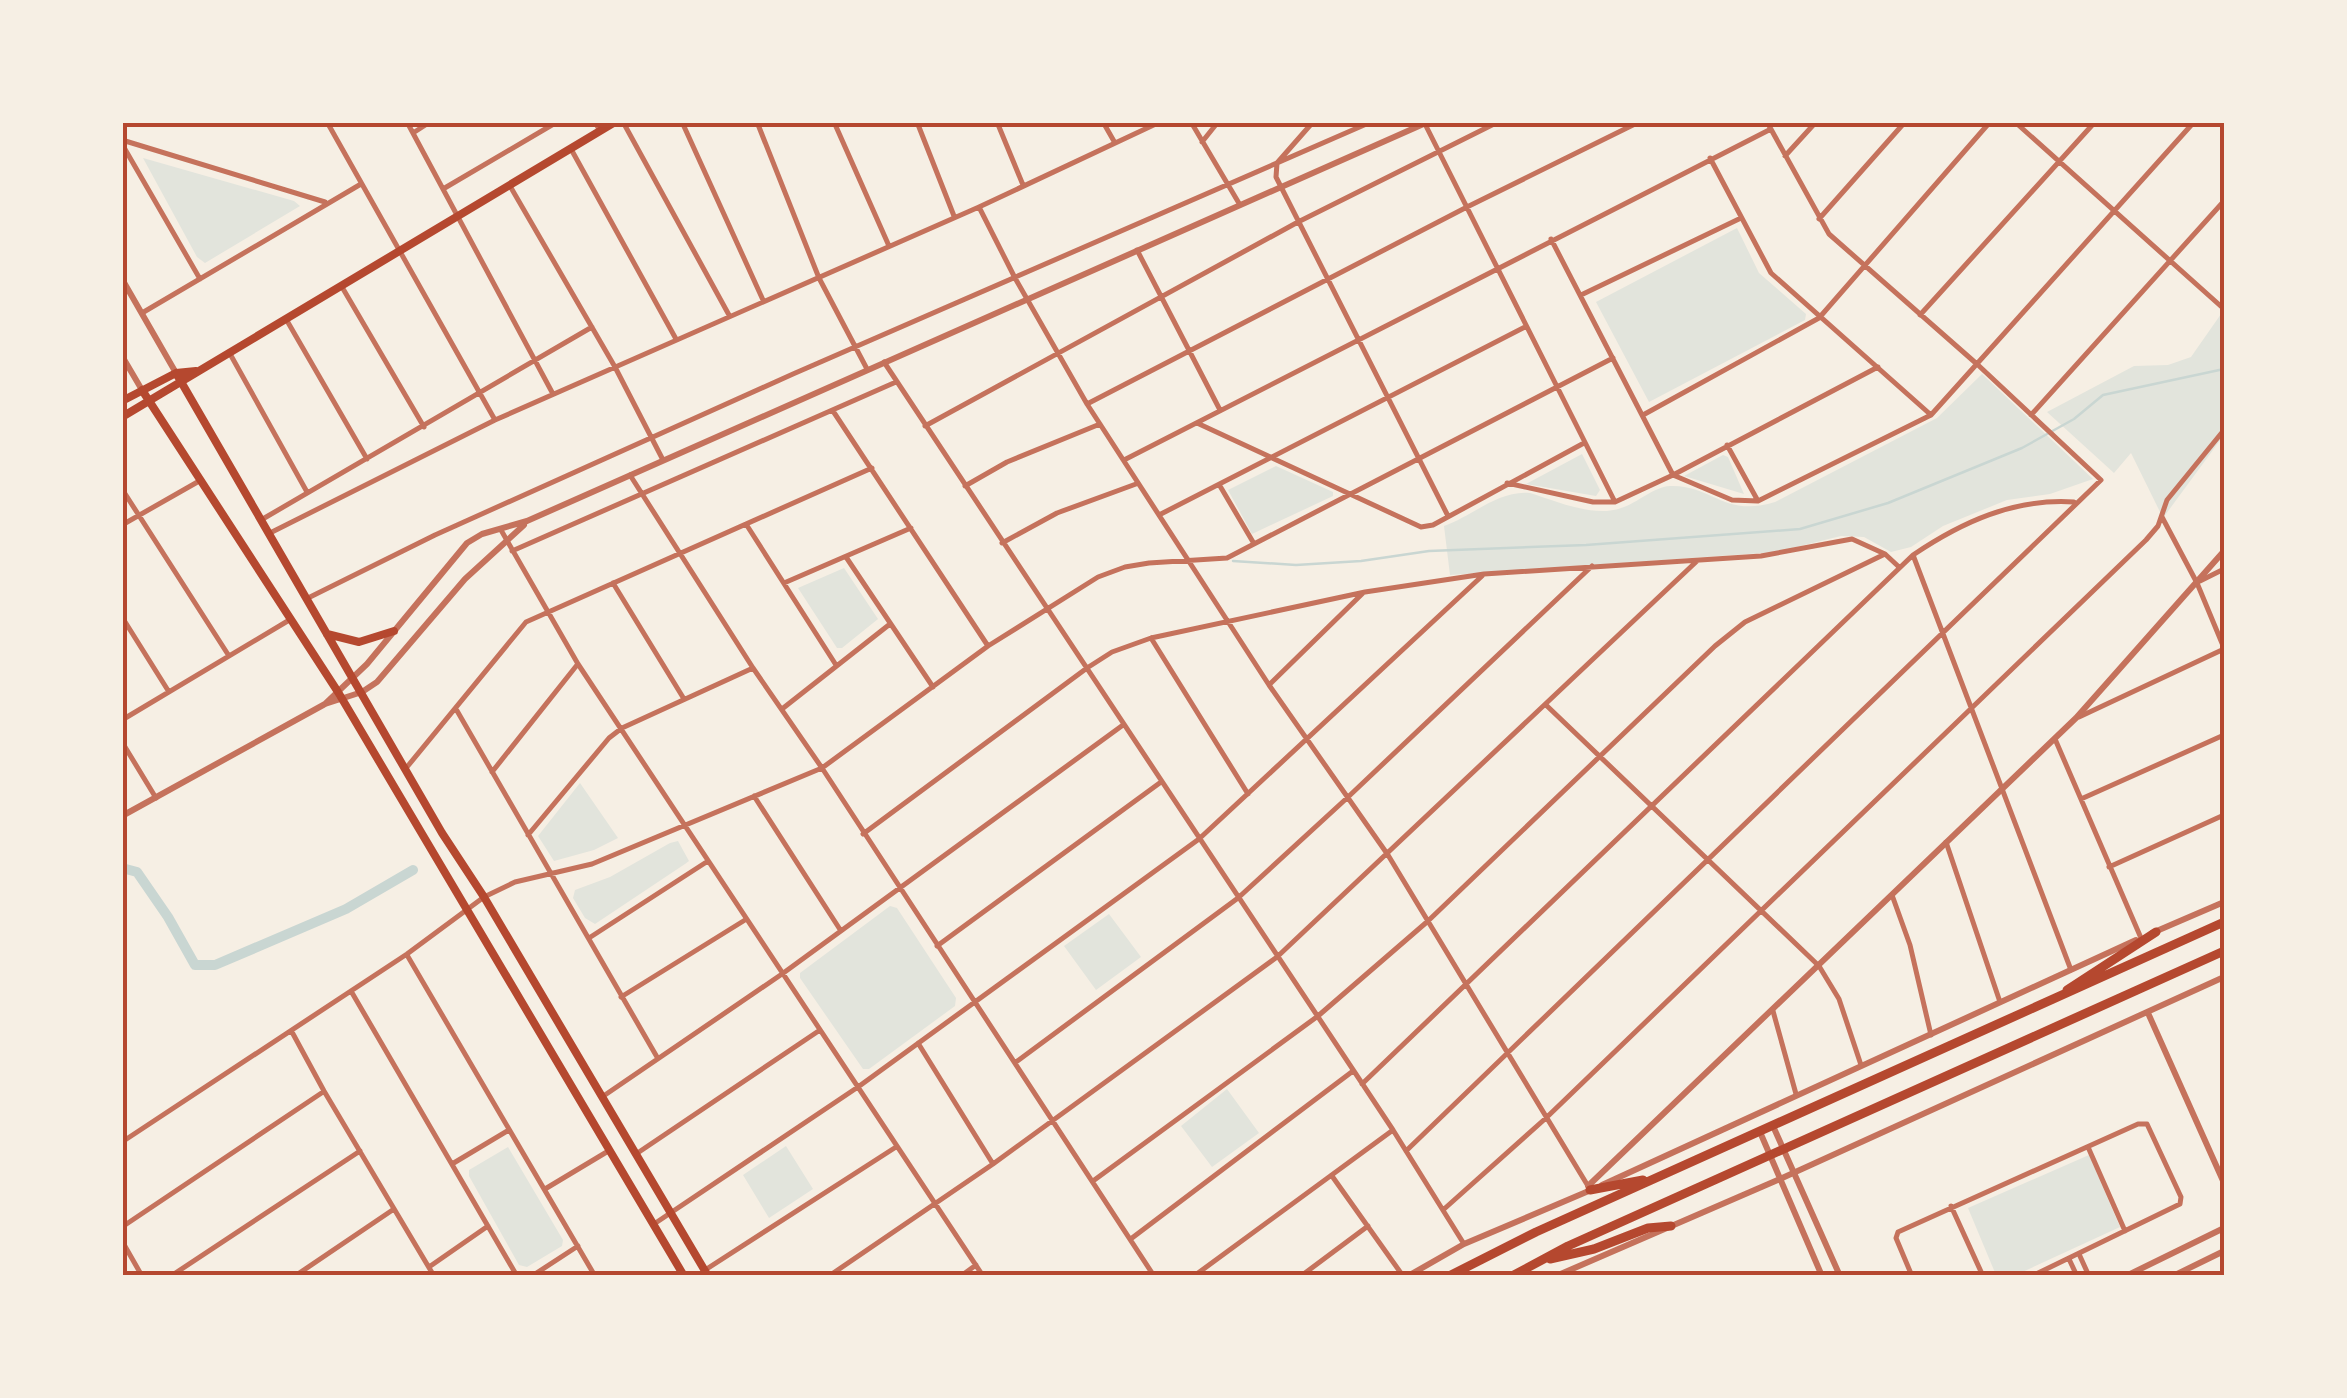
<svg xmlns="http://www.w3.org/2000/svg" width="2347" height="1398" font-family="'Noto Sans',sans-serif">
<rect width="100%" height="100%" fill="#f6efe4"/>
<path fill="#e2e4dc" d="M143 158 294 201 300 206 205 263 197 257Z
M1737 228 1759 273 1806 314 1805 320 1649 402 1596 302Z
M2221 314 2224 317V435L2163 518 2131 453 2114 473 2047 412 2134 366 2168 365 2191 357Z
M1982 374 2093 479 2050 494 2007 500 1943 526 1911 547 1891 552 1864 537 1841 536 1776 552 1450 575 1444 526C1473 516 1498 490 1530 493 1556 501 1594 518 1621 508 1638 503 1653 487 1670 486 1711 484 1724 518 1775 502L1937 418Z
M1582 454 1600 490 1596 496 1526 484Z
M1723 455 1728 457 1744 494 1684 476Z
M1276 466 1333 492V496L1252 534 1228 490Z
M844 568 878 619 842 648H837L798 588Z
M580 783 618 838 594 850 554 861 538 836Z
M678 841 689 861 685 864 595 924 585 918 573 898 575 890 610 877 670 843Z
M890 906 897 908 956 998 955 1006 869 1069H863L800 978V973Z
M1109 914 1141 957 1096 990 1064 946Z
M1227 1089 1259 1133 1212 1167 1181 1126Z
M786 1146 813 1189 769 1218 743 1175Z
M508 1147 563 1240 562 1246 527 1267 519 1265 469 1176V1170Z
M2089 1155 2120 1227 2016 1275H1996L1968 1208Z"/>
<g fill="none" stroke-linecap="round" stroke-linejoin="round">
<path stroke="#c9d6d2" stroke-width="2.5" d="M1233 561 1296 565 1361 561 1429 551 1586 545 1800 529 1888 503 2022 448 2074 419 2103 395 2224 369"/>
<path stroke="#c9d6d2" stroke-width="10" d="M122 868 137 872 168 917 195 965H215L346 909 413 870"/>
<path stroke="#c5725c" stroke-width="5" d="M327 122 495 420
M407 122 553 394
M595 122 600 131
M623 122 729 315
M682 122 763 300
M757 122 819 278 867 369
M834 122 889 246
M917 122 954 216
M997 122 1023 185
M1103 122 1115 143
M1191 122 1240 205
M1313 122 1277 163 1276 177 1448 516
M1424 122 1615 502
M2015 122 2224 309
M413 133 430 122
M122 140 325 202
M1202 142 1218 122
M122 144 200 279
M571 149 676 339
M1785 156 1816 122
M1710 158 1771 273 1931 415
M510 186 615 367 663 460
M443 189 557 122
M979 207 1015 278 1087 404 1269 685 1388 855 1588 1186
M1819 219 1905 122
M1551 239 1673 475 1732 500 1758 501 1931 415 2194 122
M1137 250 1220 410
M342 287 424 427
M1581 295 1741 218
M142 313 361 184
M1920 315 2095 122
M286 319 367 459
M229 352 307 492
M884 362 1393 1130 1464 1244
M1087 404 1467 207 1639 122
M833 411 988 646
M1643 415 1819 318 1990 122
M2031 415 2224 201
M1197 423 1421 527 1433 525 1584 443
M925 426 1298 222 1498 122
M1727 445 1758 501
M1124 460 1771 129
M630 475 753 668 822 768 1154 1276
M1507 483 1593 502H1615L1673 475 1878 367
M965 486 1007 462 1100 424
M1220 486 1253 542
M122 489 229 656
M1159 515 1525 327
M2162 517 2197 583 2224 648
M261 520 592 327
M746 524 836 665
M122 525 201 480
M501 530 578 664 983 1276
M268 534 495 420 979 207 1160 122
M1002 543 1057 513 1136 484
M512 551 896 382
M1913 555 2071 970
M846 557 933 687
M2200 581 2224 569
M613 583 684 699
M784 583 911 528
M306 599 435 535 793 374 1371 122
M122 617 169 692
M1151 638 1248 794
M1270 684 1362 594
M1546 705 1819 966 1839 999 1861 1065
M456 709 657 1057
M782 709 890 624
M2079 717 2224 649
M122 720 291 619
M2055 739 2141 938
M122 742 156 798
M407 767 526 622 872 468
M492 772 577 665
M754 796 841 931
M2081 799 2224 735
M863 834 1087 668 1112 652 1151 638 1365 592 1484 574 1761 556 1852 539 1885 554
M528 835 609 738 622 728 753 668
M1946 842 2000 1002
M2109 867 2224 815
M1892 895 1910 945 1931 1035
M589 938 708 861
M937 946 1161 782
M407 955 595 1276
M351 991 517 1276
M621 997 745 920
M1773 1011 1796 1094
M292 1032 324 1091 434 1276
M918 1043 993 1164
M1016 1062 1238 898 1347 798 1592 566
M1362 1084 1913 555C1962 522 2014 498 2074 502
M602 1097 782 974 1123 725
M122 1142 407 954 484 897 515 882 592 864 822 768 988 646 1098 577 1125 567 1149 563 1227 558 1613 358
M2088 1147 2125 1231
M1406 1151 2101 480 1978 365 1829 234 1767 122
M636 1154 820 1030
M452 1164 509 1130
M1332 1176 1403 1276
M1093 1181 1318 1016 1428 921 1715 646 1745 622 1885 554 1899 567
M545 1189 610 1150
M1951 1206 1983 1276
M1443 1210 1546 1118 2146 540 2158 526 2167 500 2224 430
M654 1224 858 1087 1199 839 1482 576
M122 1227 323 1092
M1132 1238 1353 1071
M122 1241 142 1276
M2079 1254 2089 1276
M2069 1259 2077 1276
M429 1267 488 1226
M705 1270 896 1147
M171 1276 360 1151
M295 1276 394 1209
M532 1276 578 1246
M829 1276 993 1164 1277 957 1697 561
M961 1276 976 1265
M1194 1276 1393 1130
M1301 1276 1368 1226
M1912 1276 1896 1238 1898 1232 2138 1124H2147L2181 1197 2180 1204 2032 1276"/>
<path stroke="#c5725c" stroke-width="6" d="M122 279 176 373
M122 356 142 390
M325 704 367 664 467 543 482 534 527 521 1428 122
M122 816 325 704 362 692 377 682 465 579 524 525
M2152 933 2224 902
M2148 1013 2224 1183
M1773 1126 1840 1276
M1760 1132 1822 1276
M1602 1185 2136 940
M1590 1190 1588 1186 2076 718 2224 551
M1408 1276 1464 1244 1591 1190
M1556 1276 1780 1179 2224 977
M2126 1276 2224 1228
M2173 1276 2224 1251"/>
<path stroke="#b5482f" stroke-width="8" d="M176 373 442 833 484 897 708 1276
M142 390 338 692 684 1276
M122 401 176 373 196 371
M122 417 615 122
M327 634 359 642 394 631"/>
<path stroke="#b5482f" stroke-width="9" d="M2067 990 2156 932
M1590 1190 1643 1180
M1550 1259 1594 1249 1648 1228 1671 1226
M1449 1276 1536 1232 2224 922
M1512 1276 1568 1246 2224 951"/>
</g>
<rect width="2347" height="1398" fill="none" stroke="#f6efe4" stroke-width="250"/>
<rect x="125" y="125" width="2097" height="1148" fill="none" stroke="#b5482f" stroke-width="4"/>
</svg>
